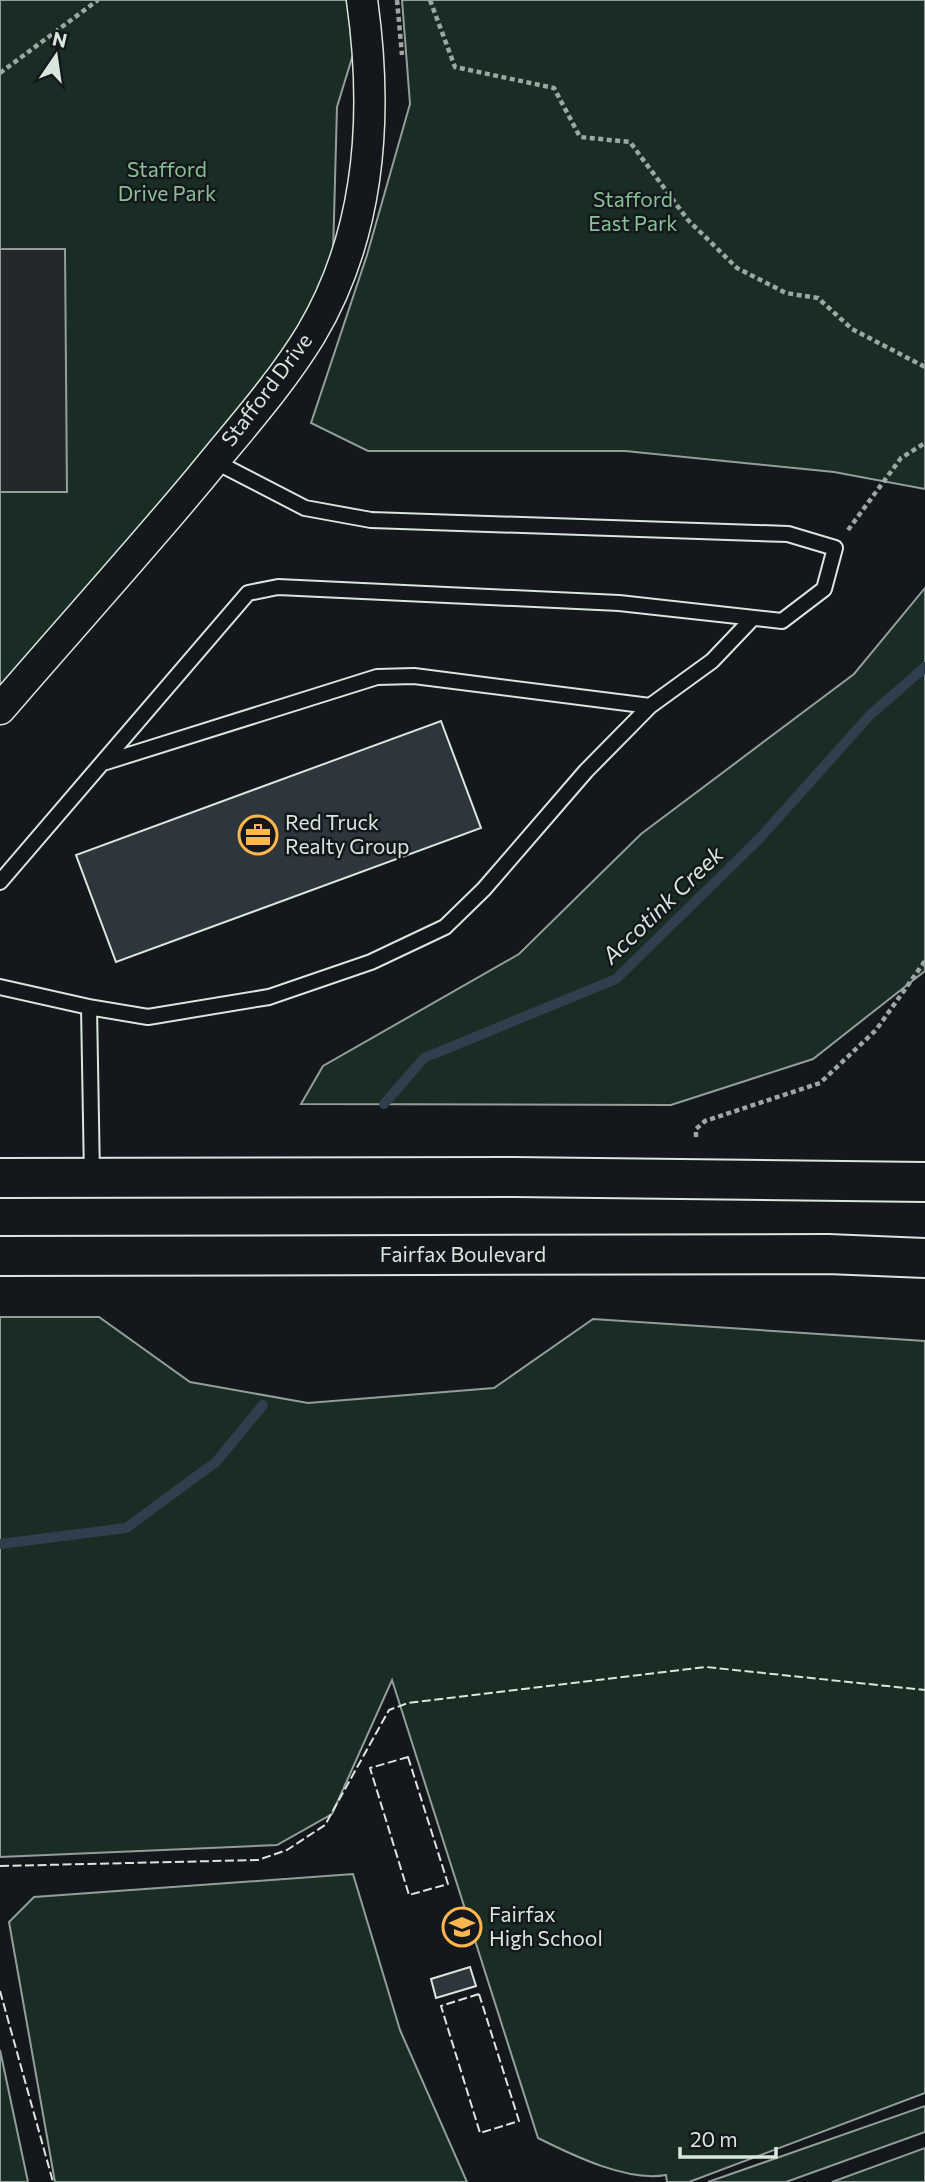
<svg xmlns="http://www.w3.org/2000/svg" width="925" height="2182" font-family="Commissioner,sans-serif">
<rect width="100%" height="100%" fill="#14181c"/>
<path fill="#1a2d24" stroke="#939e99" stroke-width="2" d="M0 0H347L355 48 337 107 332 292 273 389 0 701Z
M402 0H925V489L834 472 625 451H368L311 423 367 255 410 104Z
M925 588V971L813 1059 671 1105 301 1104 323 1066 519 954 641 834 854 674Z
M0 1317H99L190 1382 308 1403 494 1388 593 1319 925 1341V2093L689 2182H667L666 2175C628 2182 574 2156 538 2138L392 1680 332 1814 277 1845 0 1857Z
M353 1874 400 2030 467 2182H55L9 1922 34 1897Z
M0 2050 28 2182H0Z
M925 2106V2132L786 2182H708Z
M925 2148V2182H832Z"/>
<path fill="#24282b" stroke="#939e99" stroke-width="2" d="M0 249H65L67 492H0Z"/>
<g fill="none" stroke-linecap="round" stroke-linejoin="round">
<path stroke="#2f3f4d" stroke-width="10" d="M384 1104 424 1058 616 979 760 838 870 715 925 667
M0 1544 126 1528 216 1462 263 1405"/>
</g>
<path fill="#2c363c" stroke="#d8e6dc" stroke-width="2" d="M441 721 481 828 116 962 76 855Z
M470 1967 476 1986 436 1998 431 1979Z"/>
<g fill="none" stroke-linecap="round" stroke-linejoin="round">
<defs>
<path id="service" d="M103 763 377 677 414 676 650 706
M0 882 248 593 278 587 619 603 782 621 824 589 835 548 788 534 371 520 305 508 214 461
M0 987 89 1007 92 1176
M88 1007 148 1017 269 997 371 962 445 927 484 889 586 771 650 706 712 661 753 618"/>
<path id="minor" d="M0 709C67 631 136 555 201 477 239 430 280 385 311 334 371 233 378 113 362 0"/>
<path id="primary" d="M0 1178 514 1177 925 1182
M0 1256 828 1254 925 1258"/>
</defs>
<use href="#service" stroke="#d8e6dc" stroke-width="18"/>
<use href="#minor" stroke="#d8e6dc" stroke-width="33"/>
<use href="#primary" stroke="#d8e6dc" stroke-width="42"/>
<path stroke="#9da8a2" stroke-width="4.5" stroke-dasharray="5 3.5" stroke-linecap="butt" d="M397 0 402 55
M430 0 455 67 554 88 580 137 630 142 688 220 737 268 786 293 818 298 852 329 925 367
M0 73 98 0
M848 530 901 458 925 443
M696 1137V1129L705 1121 820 1083 876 1030 925 961"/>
<use href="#service" stroke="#14181c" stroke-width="14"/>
<use href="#minor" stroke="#14181c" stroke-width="30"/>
<use href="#primary" stroke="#14181c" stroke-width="38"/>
<path stroke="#d8e6dc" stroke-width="2" stroke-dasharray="9 3.5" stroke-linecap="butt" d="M408 1757 448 1884 409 1895 370 1768Z
M0 1866 258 1860 287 1850 325 1825 389 1710 408 1703 706 1667 925 1690
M0 1991 53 2182
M479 1994 519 2121 480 2133 441 2006Z"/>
</g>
<defs>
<symbol id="office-ring" viewBox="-11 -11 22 22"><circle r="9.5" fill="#14181c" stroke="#ffb74d" stroke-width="1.5"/><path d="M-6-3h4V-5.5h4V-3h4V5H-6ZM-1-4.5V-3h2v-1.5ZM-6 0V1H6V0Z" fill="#ffb74d"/></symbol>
<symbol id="school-ring" viewBox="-11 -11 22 22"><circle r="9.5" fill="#14181c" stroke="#ffb74d" stroke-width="1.5"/><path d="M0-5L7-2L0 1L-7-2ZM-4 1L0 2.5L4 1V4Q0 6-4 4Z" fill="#ffb74d"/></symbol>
</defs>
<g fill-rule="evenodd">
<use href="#office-ring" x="236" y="813" width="44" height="44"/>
<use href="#school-ring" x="440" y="1905" width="44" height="44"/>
</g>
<g text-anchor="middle" stroke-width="5" stroke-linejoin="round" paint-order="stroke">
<g font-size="21" fill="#8ac095" stroke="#14181c">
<text x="167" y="177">Stafford<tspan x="167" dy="24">Drive Park</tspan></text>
<text x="633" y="207">Stafford<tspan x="633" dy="24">East Park</tspan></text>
</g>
<g font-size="21" fill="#d8e6dc" stroke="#14181c">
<text transform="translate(267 390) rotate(-53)" y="7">Stafford Drive</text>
<text x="463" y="1262">Fairfax Boulevard</text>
</g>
<g font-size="21" fill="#d8e6dc" stroke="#14181c" text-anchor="start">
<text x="285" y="830">Red Truck<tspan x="285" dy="24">Realty Group</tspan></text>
<text x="489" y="1922">Fairfax<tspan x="489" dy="24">High School</tspan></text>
</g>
<g font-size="23" font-style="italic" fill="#d8e6dc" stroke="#14181c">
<text transform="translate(663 905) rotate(-44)" y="8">Accotink Creek</text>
</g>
</g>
<g transform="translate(56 56) rotate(13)" stroke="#14181c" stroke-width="5" paint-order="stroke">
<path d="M0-5L12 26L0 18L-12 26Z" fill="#d8e6dc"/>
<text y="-10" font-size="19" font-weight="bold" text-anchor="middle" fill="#d8e6dc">N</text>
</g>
<path d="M680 2147v10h96v-10" fill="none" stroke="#d8e6dc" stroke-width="3.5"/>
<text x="690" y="2147" font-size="21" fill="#d8e6dc" stroke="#14181c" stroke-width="5" paint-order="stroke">20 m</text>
</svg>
